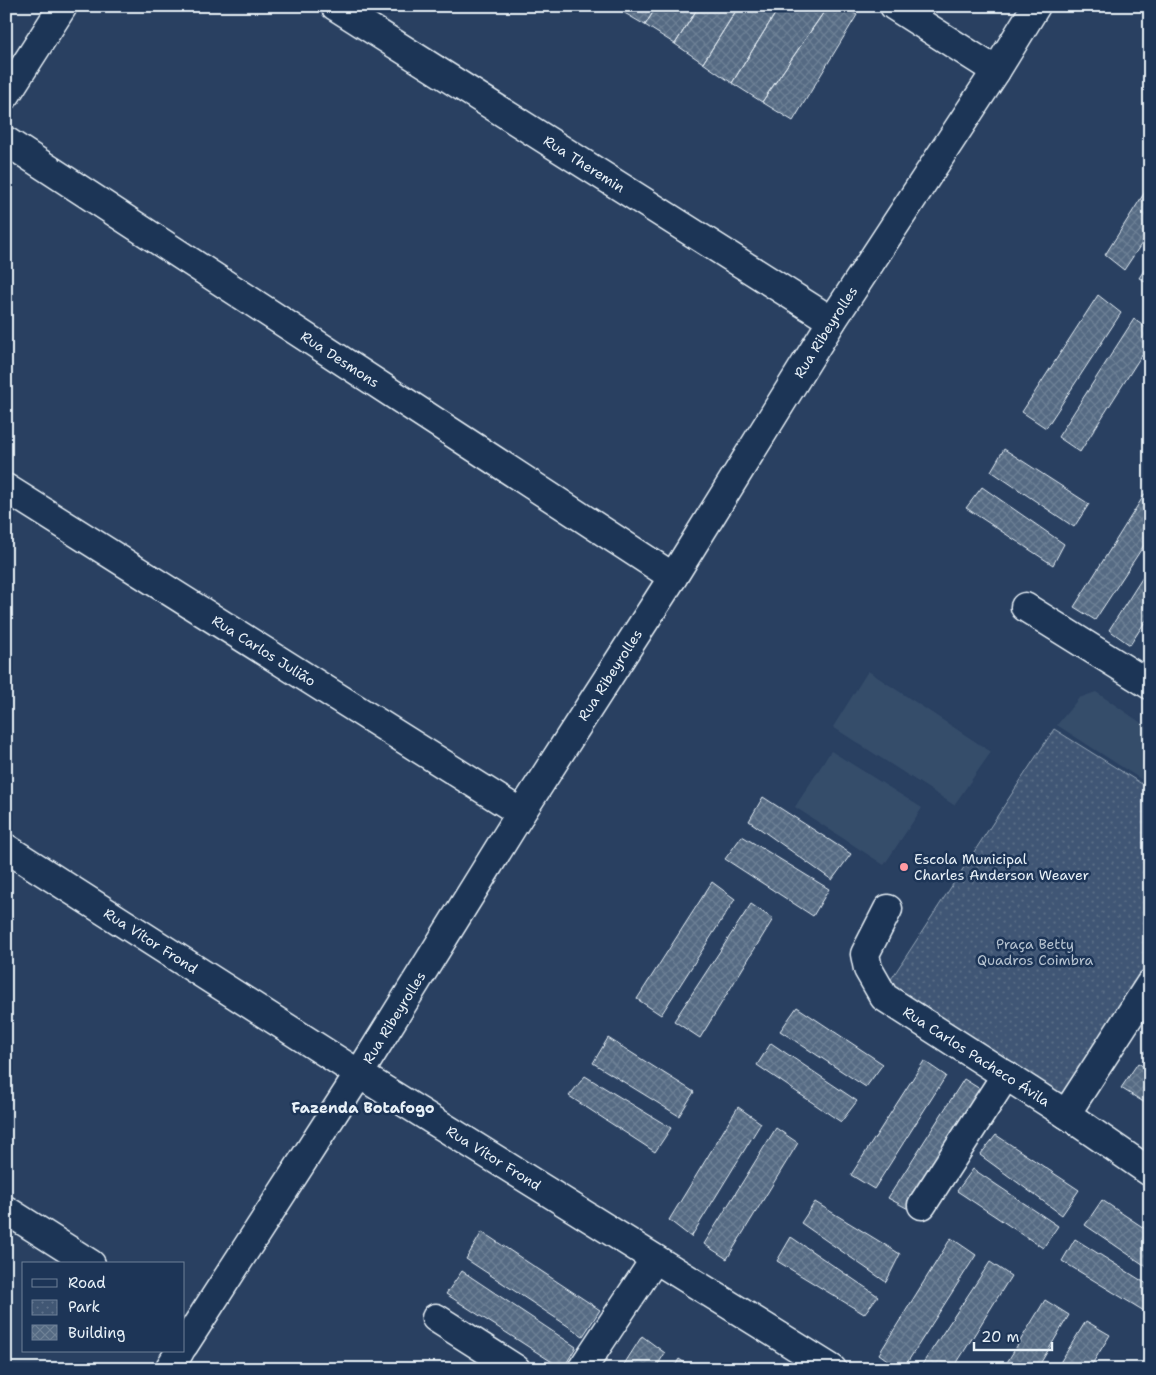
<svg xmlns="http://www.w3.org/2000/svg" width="1156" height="1375" font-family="'Shantell Sans',sans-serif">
<defs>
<pattern id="park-dots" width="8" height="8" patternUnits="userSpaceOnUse" patternTransform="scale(1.25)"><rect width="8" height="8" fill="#415774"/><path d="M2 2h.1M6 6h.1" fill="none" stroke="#5c7089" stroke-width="1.8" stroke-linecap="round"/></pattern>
<pattern id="building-cross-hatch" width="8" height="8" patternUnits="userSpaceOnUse" patternTransform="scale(1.25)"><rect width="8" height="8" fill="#556a83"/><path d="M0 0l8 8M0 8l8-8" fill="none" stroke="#6d8095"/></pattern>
</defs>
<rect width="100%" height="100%" fill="#294061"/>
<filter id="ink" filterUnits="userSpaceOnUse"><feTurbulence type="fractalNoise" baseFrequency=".02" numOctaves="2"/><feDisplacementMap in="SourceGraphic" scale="10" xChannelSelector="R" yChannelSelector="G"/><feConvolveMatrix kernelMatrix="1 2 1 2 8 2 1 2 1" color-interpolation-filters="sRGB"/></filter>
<g filter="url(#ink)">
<path fill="#364d6b" d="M868 671 991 752 954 805 833 727Z
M1096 692 1150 729V785L1057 725 1079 698Z
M831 751 922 808 884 865 795 807Z"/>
<path fill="url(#park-dots)" stroke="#94a4b6" d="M1054 729 1150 789V968L1068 1098 1049 1096 888 984Z"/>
<path fill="url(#building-cross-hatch)" stroke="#e8f1f8" d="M617 6H657L645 25 616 8Z
M657 6H699L675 44 645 25Z
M699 6H739L703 63 675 44Z
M739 6H780L732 83 703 63Z
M780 6H828L762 102 732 83Z
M828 6H844L857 15 793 121 762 102Z
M1150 184V231L1124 270 1105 255Z
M1150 261V284L1139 278Z
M1098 295 1121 313 1046 428 1022 412Z
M1134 319 1150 331V342L1080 452 1058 437Z
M1004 449 1089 504 1074 527 991 471Z
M982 487 1064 544 1053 565 966 508Z
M1148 489 1150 490V536L1095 620 1074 607Z
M1150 566V614L1130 645 1109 630Z
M763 797 851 854 832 880 749 821Z
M742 836 829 889 813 916 725 859Z
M712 882 735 899 661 1015 637 999Z
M751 904 773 919 700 1038 674 1021Z
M797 1007 883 1064 866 1087 780 1031Z
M608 1038 694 1092 679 1116 593 1063Z
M771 1043 857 1101 841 1122 757 1065Z
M1150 1043V1057L1144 1053Z
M924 1061 946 1076 874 1189 851 1175Z
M1138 1063 1150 1071V1106L1121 1088Z
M585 1076 671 1128 655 1152 569 1096Z
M964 1079 988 1094 912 1211 888 1198Z
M738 1107 761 1123 691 1237 669 1220Z
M776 1128 798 1143 727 1259 704 1244Z
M996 1135 1079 1190 1062 1215 980 1155Z
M973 1169 1058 1226 1043 1248 957 1191Z
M1102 1200 1150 1232V1269L1085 1225Z
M815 1202 900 1254 886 1282 801 1223Z
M482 1232 600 1310 583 1336 466 1259Z
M791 1237 878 1296 864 1314 777 1261Z
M951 1238 976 1255 903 1369H900L879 1354Z
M1075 1239 1150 1286 1149 1314 1062 1261Z
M990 1262 1011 1276 953 1369H919Z
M462 1271 576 1347 563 1369 446 1294Z
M1045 1300 1069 1315 1037 1369H1003Z
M1086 1321 1110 1335 1089 1369H1056Z
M642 1336 665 1353 655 1369H621Z
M679 1359 694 1369H673Z"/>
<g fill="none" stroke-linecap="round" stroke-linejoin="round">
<defs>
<g id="minor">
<path id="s1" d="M335 6 832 321"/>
<path d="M894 6 996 71"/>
<path d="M6 95 63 6"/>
<path id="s2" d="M6 141 673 577"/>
<path id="s3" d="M6 488 521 813"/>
<path d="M1025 607 1150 685"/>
<path id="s4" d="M6 848 359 1074 832 1369"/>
<path id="s5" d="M888 909 865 954 868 969 884 997 1066 1114 1150 1172"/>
<path d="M1066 1114 1150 984"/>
<path d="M922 1205 1006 1075"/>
<path d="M6 1210 91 1264"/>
<path d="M436 1318 516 1369"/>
<path id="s6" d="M184 1345 359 1074 521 813 673 577 832 321 996 71 1036 6"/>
<path d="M169 1369 180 1351"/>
<path d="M582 1369 655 1259"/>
</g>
</defs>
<use href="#minor" stroke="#e8f1f8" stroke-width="31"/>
<use href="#minor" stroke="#1d3557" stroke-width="28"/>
</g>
</g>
<circle fill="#ff9aa2" stroke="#1d3557" stroke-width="2" cx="904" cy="867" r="5"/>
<g text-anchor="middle" stroke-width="5" stroke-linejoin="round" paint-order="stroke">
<g font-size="14" fill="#e8f1f8" stroke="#1d3557">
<text dy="5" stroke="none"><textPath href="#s1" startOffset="295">Rua Theremin</textPath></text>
<text dy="5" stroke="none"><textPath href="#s6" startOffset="1199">Rua Ribeyrolles</textPath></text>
<text dy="5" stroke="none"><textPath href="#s2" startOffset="399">Rua Desmons</textPath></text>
<text dy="5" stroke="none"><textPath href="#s3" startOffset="305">Rua Carlos Julião</textPath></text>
<text dy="5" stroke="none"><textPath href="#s6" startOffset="794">Rua Ribeyrolles</textPath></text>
<text dy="5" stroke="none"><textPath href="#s4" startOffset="172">Rua Vítor Frond</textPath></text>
<text dy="5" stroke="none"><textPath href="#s6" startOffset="389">Rua Ribeyrolles</textPath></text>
<text dy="5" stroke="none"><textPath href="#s5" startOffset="208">Rua Carlos Pacheco Ávila</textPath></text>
<text dy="5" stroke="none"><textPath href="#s4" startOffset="578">Rua Vítor Frond</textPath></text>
</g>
<g font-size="14" fill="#e8f1f8" stroke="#1d3557" text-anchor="start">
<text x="914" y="864">Escola Municipal<tspan x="914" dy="16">Charles Anderson Weaver</tspan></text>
</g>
<g font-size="14" fill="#b6c3d0" stroke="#1d3557">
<text x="1035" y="949">Praça Betty<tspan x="1035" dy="16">Quadros Coimbra</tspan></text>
</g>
<g font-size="15" font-weight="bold" fill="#e8f1f8" stroke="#1d3557">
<text x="363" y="1113">Fazenda Botafogo</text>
</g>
</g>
<rect width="1156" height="1375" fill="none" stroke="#1d3557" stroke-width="25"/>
<rect x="12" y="12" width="1131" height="1350" fill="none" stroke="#e8f1f8" stroke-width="2" filter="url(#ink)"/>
<rect x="22" y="1262" width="162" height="90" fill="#1d3557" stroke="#6e8097"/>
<rect x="32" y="1279" width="25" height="8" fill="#1d3557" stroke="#6e8097"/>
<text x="68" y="1288" font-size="15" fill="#e8f1f8">Road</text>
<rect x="32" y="1300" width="25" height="15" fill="url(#park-dots)" stroke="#6e8097"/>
<text x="68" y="1312" font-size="15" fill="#e8f1f8">Park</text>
<rect x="32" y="1325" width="25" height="15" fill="url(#building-cross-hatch)" stroke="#6e8097"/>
<text x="68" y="1338" font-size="15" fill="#e8f1f8">Building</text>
<path d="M974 1342v8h78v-8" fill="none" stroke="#e8f1f8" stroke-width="2.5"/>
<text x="981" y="1342" font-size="15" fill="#e8f1f8" stroke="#1d3557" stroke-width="4" paint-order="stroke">20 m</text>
</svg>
